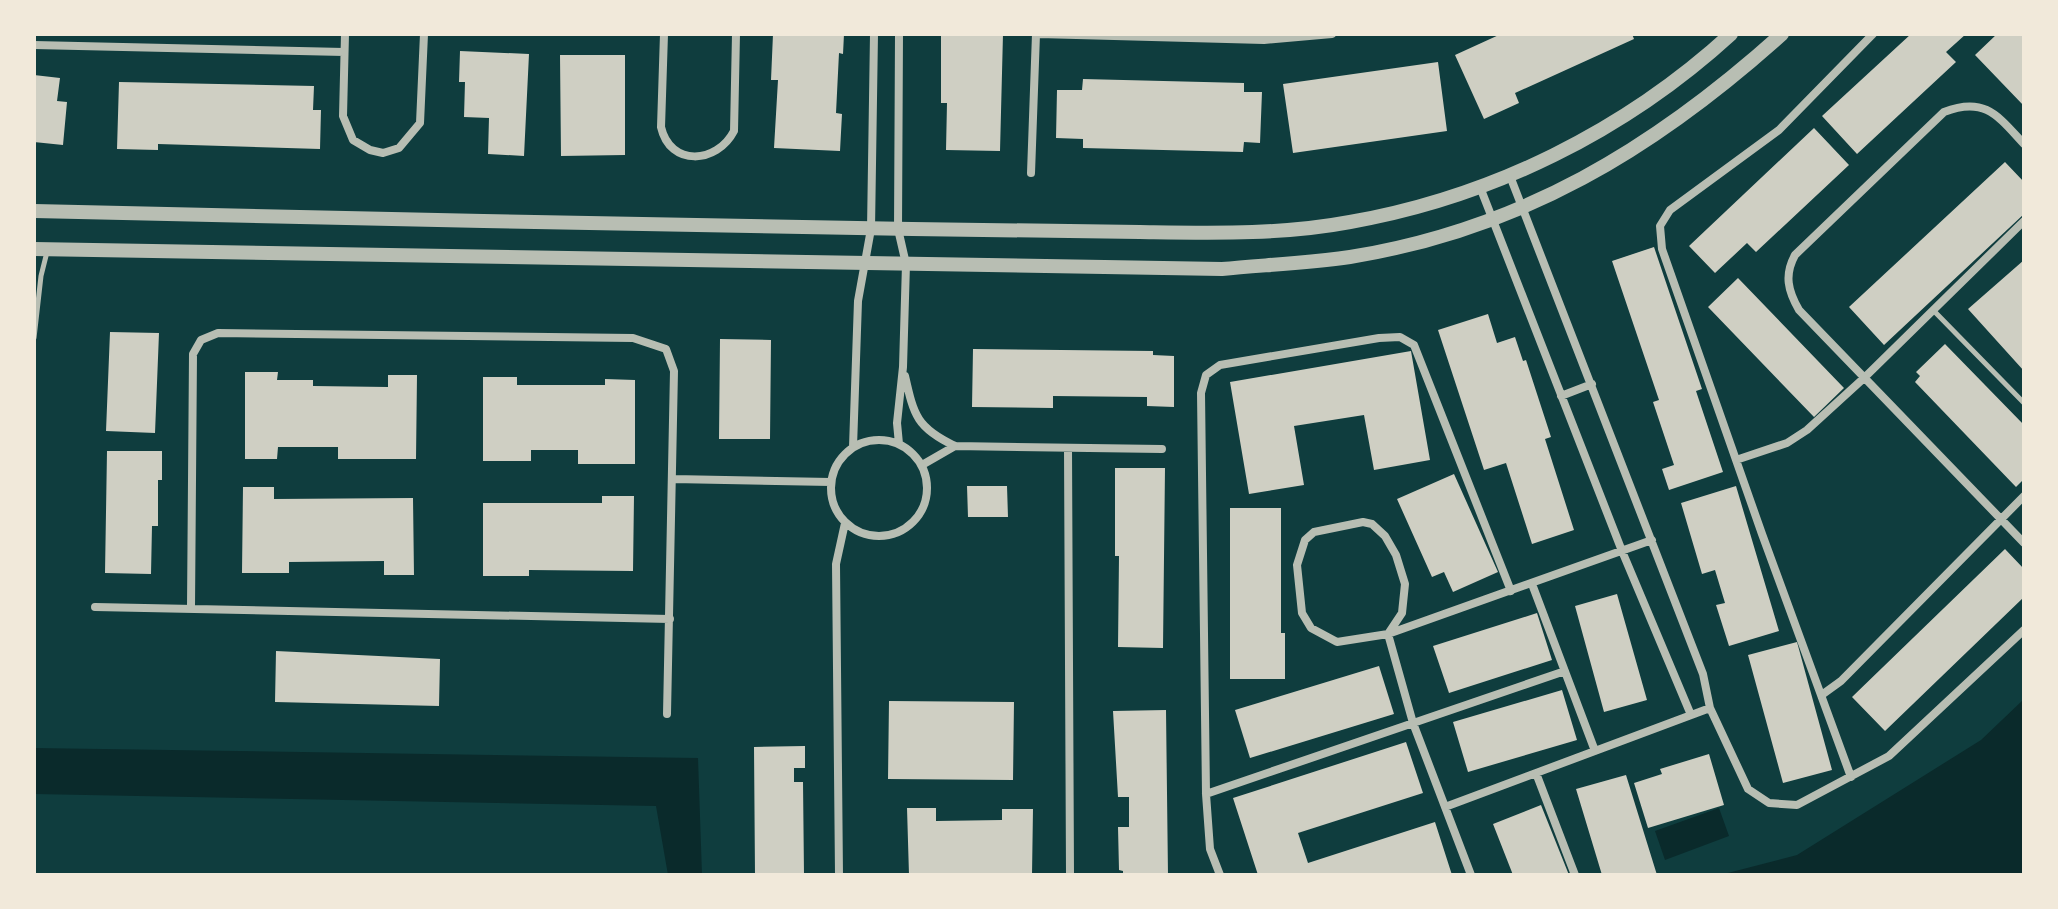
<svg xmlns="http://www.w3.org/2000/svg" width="2058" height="909" font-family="'Source Sans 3',sans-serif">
<rect width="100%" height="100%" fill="#0f3d3e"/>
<path fill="#0a2a2b" d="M2024 699V875H1720L1797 855 1981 740Z
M34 748 698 758 702 875H668L656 806 34 794Z
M1719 808 1729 836 1665 860 1655 831Z"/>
<path fill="#cfcfc3" d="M773 34H844L843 54 839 53 836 113 842 114 840 151 774 148 778 80H771Z
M941 34H1003L1000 151 946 150 947 103H941Z
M1501 34H1632L1634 39 1515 93 1519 103 1484 119 1455 55Z
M1911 34H1966L1946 52 1956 62 1857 154 1822 116Z
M1997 34H2024V106L1975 55Z
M460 51 529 54 524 156 488 154 489 118 464 117 465 82H459Z
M560 55H625V155L561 156Z
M1438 62 1447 131 1293 153 1283 84Z
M34 75 60 78 57 101 67 102 63 145 34 142Z
M1083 79 1244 83V92H1262L1260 143 1244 142 1243 152 1083 148V139L1056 138 1057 90H1082Z
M119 82 314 86 313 110H321L320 149 158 144V150L117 149Z
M1814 128 1849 165 1756 252 1747 243 1715 273 1689 246Z
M2005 162 2024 182V214L1884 345 1849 307Z
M1654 247 1702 389 1696 391 1723 472 1669 490 1662 469 1674 465 1653 402 1659 400 1612 261Z
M2024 260V371L1968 309Z
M1738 278 1844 388 1814 417 1708 307Z
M1488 314 1497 343 1515 337 1523 361 1526 360 1551 437 1545 439 1574 530 1532 544 1506 463 1484 470 1438 330Z
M110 332 159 333 155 433 106 431Z
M720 339 771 340 770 439H719Z
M1945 344 2024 425V479L2016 487 1915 382 1920 376 1916 372Z
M973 349 1153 351V355L1174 356V407L1147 406V397L1053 396V408L972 407Z
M1411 351 1430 460 1374 470 1364 415 1294 426 1304 485 1249 494 1230 382Z
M245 372H278L277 380H313V386L388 387V375H417L416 459H338V447H278L277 459H245Z
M483 377H517V385H605V379L635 380V464H578V450H531V461H483Z
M107 451H162V480H158V526H152L151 574 105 573Z
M1115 468H1165L1163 648 1118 647 1119 556H1115Z
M1454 474 1498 572 1453 592 1444 572 1432 577 1397 499Z
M967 486H1007L1008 517H968Z
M1736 486 1779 631 1729 646 1716 605 1725 603 1715 570 1702 574 1681 503Z
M243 487H274V499L413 498 414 575H384V561L289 562V573H242Z
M602 496H634L633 571 529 570V576H483V503H602Z
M1230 508H1281V633H1285V679H1230Z
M2005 549 2024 569V597L1885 731 1852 697Z
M1617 594 1647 700 1604 712 1575 606Z
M1537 613 1552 660 1449 693 1433 646Z
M1797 642 1832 770 1783 783 1748 655Z
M276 651 440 659 439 706 275 702Z
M1379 666 1394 714 1250 758 1235 710Z
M1562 690 1577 740 1468 772 1453 722Z
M889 701 1014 702 1013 780 888 779Z
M1166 710 1168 875H1123V871L1119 870 1118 827H1129V797H1118L1113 711Z
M1406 742 1423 793 1298 833 1308 863 1435 822 1452 875H1258L1233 798Z
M805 746V768H794V782H803L804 875H755L754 747Z
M1709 754 1724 805 1648 828 1634 783 1662 774 1660 769Z
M1626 775 1657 875H1602L1576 789Z
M1541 805 1569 875H1513L1493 824Z
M907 808H936V821L1002 820V809H1033L1032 875H909Z"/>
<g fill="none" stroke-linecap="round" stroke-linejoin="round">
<path stroke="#b8beb3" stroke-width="5" d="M1933 310 2024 403
M34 338 41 276 47 252"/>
<path stroke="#b8beb3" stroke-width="8" d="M345 34 343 116 353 140 370 150 383 153 399 148 420 123 424 34
M664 34 661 127C670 167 717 164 734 131L736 34
M1039 34 1264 40 1332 34
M34 45 344 52
M2024 144C1998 116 1985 96 1944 112L1795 255C1784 275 1788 291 1799 310L2024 543
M1031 173 1036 34
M1510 176 1703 674 1710 708 1748 789 1769 803 1797 805 1889 756 2024 630
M1480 187 1622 551 1691 715
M905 376C914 416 917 428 955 446L1162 449
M1561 396 1592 384
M831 488a48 48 0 1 1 96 0a48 48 0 1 1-96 0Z
M899 444 897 423 903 367 906 264 898 229 899 34
M853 447 858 301 871 229 874 34
M1068 448 1070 875
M1736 460 1787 443 1807 430 1864 378 2024 221
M922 465 955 446
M673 479 831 482
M1532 584 1595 751
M95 607 670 619
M191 608 193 354 201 340 218 333 633 338 666 349 674 371 667 714
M1388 634 1402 613 1405 584 1396 555 1385 536 1372 524 1363 522 1314 532 1305 540 1297 565 1302 613 1311 628 1337 642 1388 634 1652 540
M1388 634 1413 723 1471 875
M1823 694 1841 681 2024 496
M1536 773 1575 875
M1851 777 1762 534 1662 249 1660 226 1670 210 1779 130 1873 34
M1206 794 1565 671
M1445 807 1710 708
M839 875 836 564 845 523
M1220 875 1210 849 1206 794 1201 393 1206 375 1220 365 1379 338 1400 337 1414 345 1511 591"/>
<path stroke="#b8beb3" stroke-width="14" d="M34 211C327 217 619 225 912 229 988 230 1064 231 1140 232 1211 233 1281 235 1350 222 1492 197 1625 131 1731 34
M34 249 1222 269C1264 265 1308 263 1350 257 1522 229 1654 149 1782 34"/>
</g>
<rect width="2058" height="909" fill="none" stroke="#f1e9da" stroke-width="72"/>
</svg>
